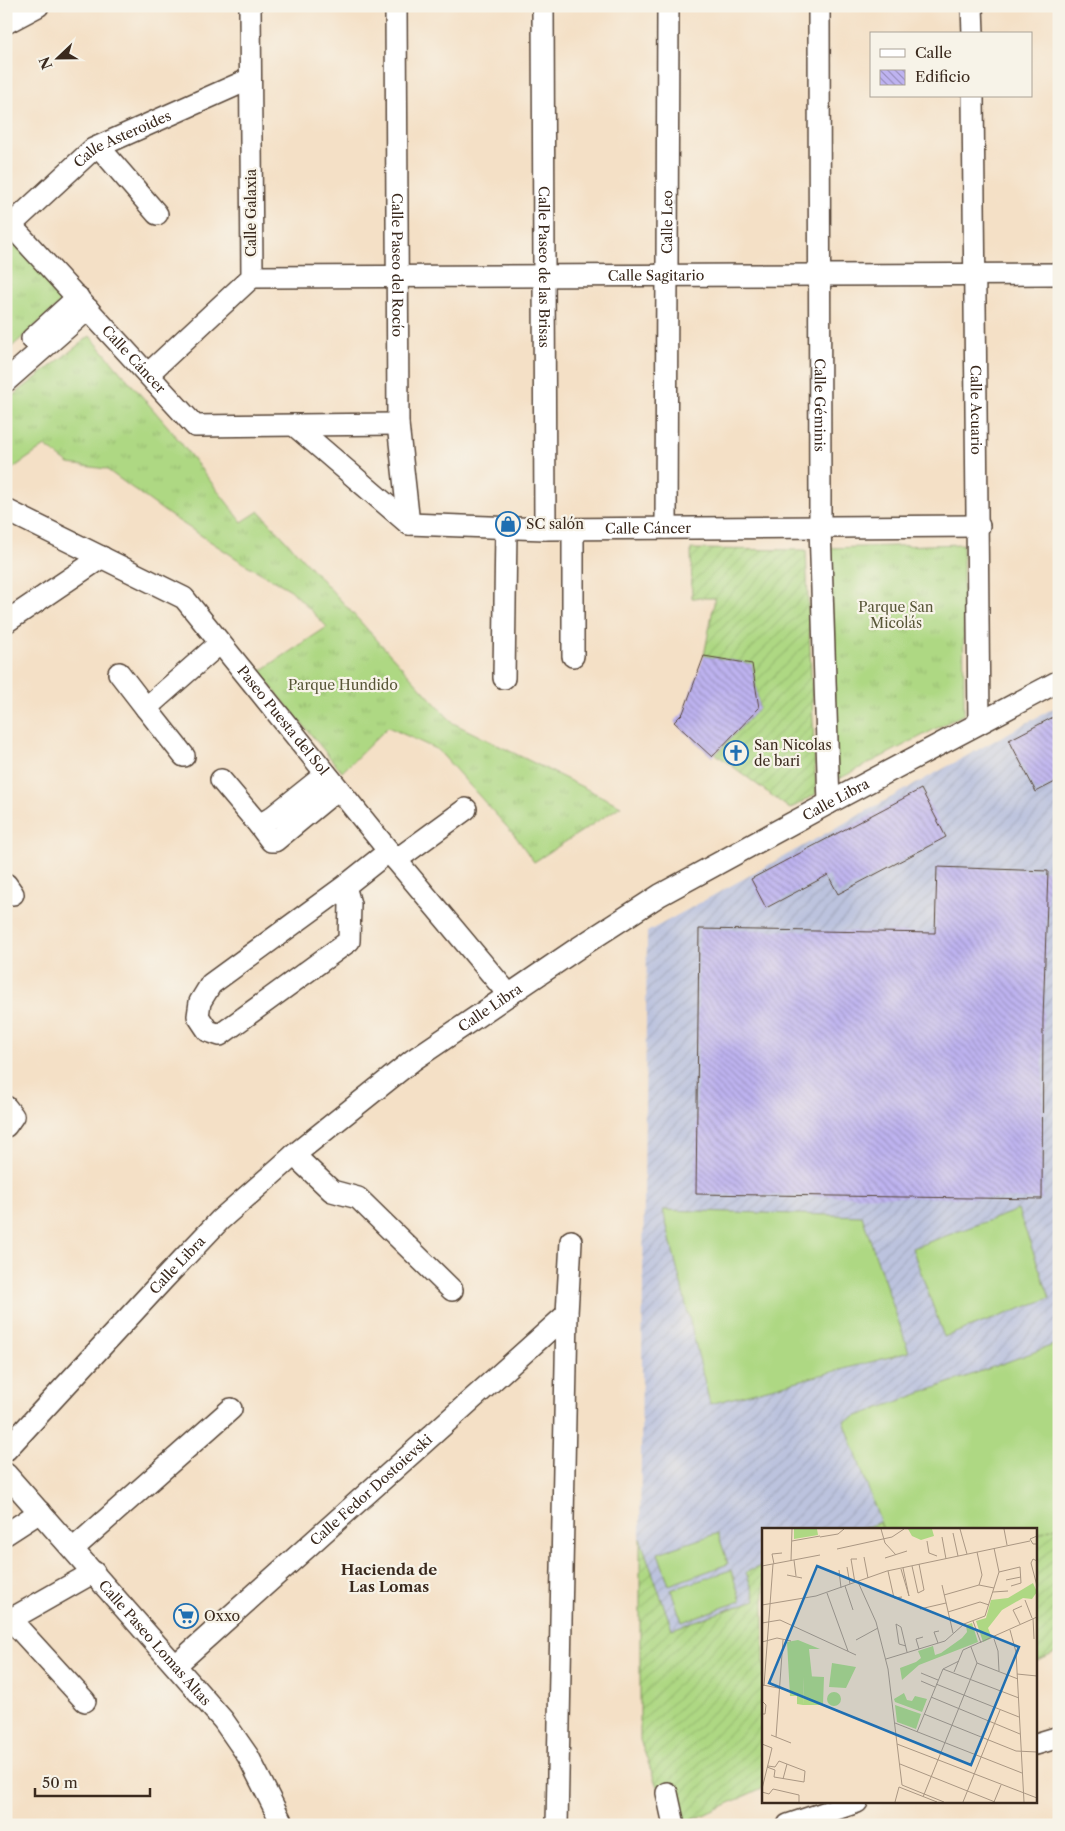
<svg xmlns="http://www.w3.org/2000/svg" width="1065" height="1831" font-family="'Libre Caslon Text',serif">
<defs>
<pattern id="industrial-furrows" width="10" height="10" patternUnits="userSpaceOnUse" patternTransform="scale(1.25)"><rect width="10" height="10" fill="#bcc3de"/><path d="M-1 1l2-2M0 10L10 0M9 11l2-2" fill="none" stroke="#a2a8be"/></pattern>
<pattern id="grass-tufts" width="24" height="20" patternUnits="userSpaceOnUse" patternTransform="scale(1.25)"><rect width="24" height="20" fill="#aed883"/><path d="M3 7l-1-3M5 7V3M7 7l1-3M15 17l-1-3M17 17v-4M19 17l1-3" fill="none" stroke="#97ba71"/></pattern>
<pattern id="garden-furrows" width="10" height="10" patternUnits="userSpaceOnUse" patternTransform="scale(1.25)"><rect width="10" height="10" fill="#aed883"/><path d="M-1 1l2-2M0 10L10 0M9 11l2-2" fill="none" stroke="#97ba71"/></pattern>
<pattern id="building-back-hatch" width="6" height="6" patternUnits="userSpaceOnUse" patternTransform="scale(1.25)"><rect width="6" height="6" fill="#beb3f0"/><path d="M-1 5l2 2M0 0l6 6M5-1l2 2" fill="none" stroke="#9c92c2"/></pattern>
</defs>
<rect width="100%" height="100%" fill="#f7f3e8"/>
<filter id="ink" filterUnits="userSpaceOnUse"><feTurbulence type="fractalNoise" baseFrequency=".02" numOctaves="2"/><feDisplacementMap in="SourceGraphic" scale="10" xChannelSelector="R" yChannelSelector="G"/><feConvolveMatrix kernelMatrix="1 2 1 2 8 2 1 2 1" color-interpolation-filters="sRGB"/></filter>
<filter id="wash" filterUnits="userSpaceOnUse"><feTurbulence type="fractalNoise" baseFrequency=".0096" numOctaves="4" result="noise"/><feDisplacementMap in="SourceGraphic" scale="20" xChannelSelector="R" yChannelSelector="G"/><feGaussianBlur stdDeviation="1.12" result="paint"/><feColorMatrix in="noise" values="0 0 0 0 0 0 0 0 0 0 0 0 0 0 0 0 0 1.4 0 .05"/><feComposite in="paint" operator="in"/></filter>
<g filter="url(#wash)">
<rect width="100%" height="100%" fill="#f4e0c6"/>
<path fill="url(#industrial-furrows)" d="M1059 705V1651L1036 1662V1530H764V1787L684 1824 671 1783 657 1787 640 1740V1538L647 932Z"/>
<path fill="url(#grass-tufts)" stroke="#748150" d="M11 236 67 297 6 352V241Z
M90 336 170 429 242 522 259 511 453 723 621 806 534 862 516 837 438 750 388 727 342 772 259 672 327 627 291 590 245 564 168 514 106 469 69 464 45 446 6 473V401Z
M963 544 964 714 835 781 827 548Z"/>
<path fill="url(#garden-furrows)" stroke="#748150" d="M691 549 806 550 816 794 790 809 716 754 759 708 752 664 704 656 715 598H692Z
M880 1522 883 1530H859Z
M1059 1526V1651L1036 1662V1534Z
M640 1538 672 1629 756 1600 746 1572 764 1565V1787L684 1824 671 1783 657 1787 640 1740Z"/>
<path fill="#aed883" stroke="#748150" d="M663 1210 862 1216 909 1352 710 1404Z
M1018 1210 1050 1298 944 1337 912 1248Z
M1059 1343V1526L1036 1534V1530H883L844 1421Z
M718 1533 728 1564 669 1585 658 1553Z
M731 1570 741 1601 682 1622 671 1590Z"/>
<g id="blocks">
<path fill="url(#building-back-hatch)" d="M704 656 752 664 759 708 712 757 674 722 683 713Z
M1059 714V780L1036 792 1009 740Z
M921 789 946 837 838 894 828 875 766 908 751 879Z
M937 867 1048 871 1043 1019 1042 1199 696 1194 699 929 935 933Z"/>
</g>
</g>
<g filter="url(#ink)">
<use href="#blocks" fill-opacity="0" stroke="#574537" stroke-width="1"/>
<g fill="none" stroke-linecap="round" stroke-linejoin="round">
<defs>
<g id="minor">
<path id="s1" d="M396 6 398 424 409 524"/>
<path id="s2" d="M543 6 545 529"/>
<path id="s3" d="M819 6 820 527 829 803"/>
<path d="M972 6 973 34"/>
<path d="M6 23 38 6"/>
<path id="s4" d="M973 96 979 723"/>
<path d="M99 147 157 214"/>
<path id="s5" d="M6 220 195 426 398 424"/>
<path id="s6" d="M12 224 93 149 250 79"/>
<path id="s7" d="M252 277 1059 274"/>
<path d="M32 339 78 297"/>
<path d="M148 374 252 277 250 6"/>
<path d="M6 381 88 309"/>
<path id="s8" d="M294 425 409 524 545 529 979 526"/>
<path id="s9" d="M6 510 184 598 396 860 509 995"/>
<path id="s10" d="M666 528 668 6"/>
<path d="M6 622 102 557"/>
<path d="M573 656V529"/>
<path d="M119 673 146 708 220 643"/>
<path d="M504 678 506 528"/>
<path d="M146 708 184 756"/>
<path d="M221 780 259 825 271 818 326 774"/>
<path d="M259 825 271 841H275L338 789"/>
<path d="M396 860 466 809"/>
<path d="M6 884 13 894"/>
<path d="M345 886 350 904 349 941 220 1035 208 1031 198 1016 200 1002 211 984 345 886 389 851"/>
<path d="M6 1107 13 1116 6 1126"/>
<path d="M294 1155 332 1191 358 1198 452 1290"/>
<path id="s11" d="M6 1450 163 1280 220 1220 294 1155 413 1060 578 948 660 895 829 803 1059 681"/>
<path id="s12" d="M6 1474 223 1720 248 1756 283 1825"/>
<path d="M6 1534 40 1512"/>
<path d="M73 1549 231 1409"/>
<path d="M11 1620 85 1701"/>
<path d="M6 1622 94 1572"/>
<path id="s13" d="M176 1665 567 1314"/>
<path d="M1036 1744 1059 1737"/>
<path d="M667 1793 674 1825"/>
<path d="M557 1825 567 1314 571 1241"/>
<path d="M788 1825 857 1802"/>
</g>
</defs>
<use href="#minor" stroke="#574537" stroke-width="24"/>
<use href="#minor" stroke="#fff" stroke-width="21"/>
</g>
</g>
<defs>
<symbol id="shop-ring" viewBox="-11 -11 22 22"><circle r="9.5" fill="#f7f3e8" stroke="#1f6fb2" stroke-width="1.5"/><path d="M-5-2.5h2.3a2.7 3.5 0 0 1 5.4 0H5L5.5 6h-11ZM-1.5-2.5h3a1.5 2.3 0 0 0-3 0Z" fill="#1f6fb2"/></symbol>
<symbol id="church-ring" viewBox="-11 -11 22 22"><circle r="9.5" fill="#f7f3e8" stroke="#1f6fb2" stroke-width="1.5"/><path d="M-1.2-6h2.4v3.5h3.3v2.4h-3.3V6h-2.4V-.1h-3.3v-2.4h3.3Z" fill="#1f6fb2"/></symbol>
<symbol id="supermarket-ring" viewBox="-11 -11 22 22"><circle r="9.5" fill="#f7f3e8" stroke="#1f6fb2" stroke-width="1.5"/><path d="M-6-5.5h2.5l.6 2H6L4.5 2H-2.5L-4.4-4H-6ZM-1.5 3.2a1.3 1.3 0 1 0 .1 0ZM3 3.2a1.3 1.3 0 1 0 .1 0Z" fill="#1f6fb2"/></symbol>
</defs>
<g fill-rule="evenodd">
<use href="#shop-ring" x="494" y="510" width="28" height="28"/>
<use href="#church-ring" x="722" y="739" width="28" height="28"/>
<use href="#supermarket-ring" x="172" y="1602" width="28" height="28"/>
</g>
<g text-anchor="middle" stroke-width="4.5" stroke-linejoin="round" paint-order="stroke">
<g font-size="14" fill="#3b2a1e" stroke="#f7f3e8">
<text dy="5" stroke="none"><textPath href="#s6" startOffset="141">Calle Asteroides</textPath></text>
<text transform="translate(251 213) rotate(-90)" y="5">Calle Galaxia</text>
<text dy="5" stroke="none"><textPath href="#s10" startOffset="306">Calle Leo</textPath></text>
<text dy="5" stroke="none"><textPath href="#s1" startOffset="259">Calle Paseo del Rocío</textPath></text>
<text dy="5" stroke="none"><textPath href="#s2" startOffset="261">Calle Paseo de las Brisas</textPath></text>
<text dy="5" stroke="none"><textPath href="#s7" startOffset="404">Calle Sagitario</textPath></text>
<text dy="5" stroke="none"><textPath href="#s5" startOffset="189">Calle Cáncer</textPath></text>
<text dy="5" stroke="none"><textPath href="#s3" startOffset="399">Calle Géminis</textPath></text>
<text dy="5" stroke="none"><textPath href="#s4" startOffset="314">Calle Acuario</textPath></text>
<text dy="5" stroke="none"><textPath href="#s8" startOffset="391">Calle Cáncer</textPath></text>
<text dy="5" stroke="none"><textPath href="#s9" startOffset="356">Paseo Puesta del Sol</textPath></text>
<text dy="5" stroke="none"><textPath href="#s11" startOffset="1062">Calle Libra</textPath></text>
<text dy="5" stroke="none"><textPath href="#s11" startOffset="658">Calle Libra</textPath></text>
<text dy="5" stroke="none"><textPath href="#s11" startOffset="252">Calle Libra</textPath></text>
<text dy="5" stroke="none"><textPath href="#s13" startOffset="262">Calle Fedor Dostoievski</textPath></text>
<text dy="5" stroke="none"><textPath href="#s12" startOffset="225">Calle Paseo Lomas Altas</textPath></text>
</g>
<g font-size="14" fill="#3b2a1e" stroke="#f7f3e8" text-anchor="start">
<text x="526" y="529">SC salón</text>
<text x="754" y="750">San Nicolas<tspan x="754" dy="16">de bari</tspan></text>
<text x="204" y="1621">Oxxo</text>
</g>
<g font-size="14" fill="#585637" stroke="#f7f3e8">
<text x="896" y="612">Parque San<tspan x="896" dy="16">Micolás</tspan></text>
<text x="343" y="690">Parque Hundido</text>
</g>
<g font-size="15" font-weight="bold" fill="#3b2a1e" stroke="#f7f3e8">
<text x="389" y="1575">Hacienda de<tspan x="389" dy="17">Las Lomas</tspan></text>
</g>
</g>
<g transform="translate(762 1528)">
<rect width="275" height="275" fill="#f4e0c6"/>
<path d="M32 1H55L56 7 32 11ZM146 1H170L172 8 159 12 150 8ZM271 55 275 64 270 71 261 70 240 82 226 100 230 110 221 114 214 93 224 90 229 72 246 70ZM210 95 216 114 157 137 140 152 138 140 154 134 159 130 156 123 171 118 173 127 179 125 200 110 205 104 204 97ZM133 177 159 186 154 201 135 194Z" fill="#aed883"/>
<path d="M36 112 58 121H47L50 149H42L41 177 35 176V168H28L25 114ZM142 165 145 172 150 173 153 168 165 171 160 184 133 174 132 171Z" fill="#aed883"/>
<path d="M70 135 94 139 84 160 67 159ZM42 148 62 149 61 177H41ZM65 171a7 7 0 1 1 14 0a7 7 0 1 1-14 0Z" fill="#aed883"/>
<path fill="none" stroke="#aa9783" stroke-width="1" d="M119 1 123 15 134 27M198 1 205 26M242 1 245 17M191 5 196 28M275 8 268 11 271 16H275M58 9 76 6 82 1M180 9 184 31M30 13 58 8M165 13 167 25 175 28M75 21 130 9 142 1M215 24 220 47 217 57M102 29 106 50M123 30 145 23M32 32 34 48M29 33 30 1M275 33 271 31 269 35 275 58M12 36 10 26 20 25M0 38 58 27M150 38 156 65 162 62 157 36M85 39 88 56M139 41 147 68 141 40M77 42 79 60M126 43 132 70 140 69M237 44 258 39 259 55 249 58M25 47 40 50M244 52 259 49M96 54 114 94 126 141 140 257M93 55 89 31H95M180 57 191 105M83 58 91 82M231 64 246 63M65 65 86 123M182 67 217 57 232 60M263 72 270 90M0 77 54 68 125 43 268 13M158 81 184 75M186 84 218 74 227 77M271 90 272 111M211 93 219 115M0 95 18 92 94 127M258 96 251 82 260 78M248 102 254 124 262 274M232 111 236 123 237 143M94 112 116 100M0 114 15 110 29 113M176 115 172 104 177 103M144 118 137 116 134 96 139 99 145 124M209 119 215 135 256 151M157 121 154 111 161 109M124 131 183 113 202 96 223 88 237 44 232 20M181 141 257 170M192 144 201 122 275 89M159 145 176 152M255 146 275 148M159 153 173 159M174 156 257 189M1 157 26 162M2 158 11 36M169 169 258 206M0 173 4 177 3 186H0M162 186 254 223 275 224M133 195 260 245M155 204 181 141 197 133M9 207 29 215M14 209 21 112M0 216 10 220 0 261M135 216 275 270M138 236 233 274M5 239 13 242 12 249 42 254 43 243 17 233 13 239 6 238M21 251 25 236M140 257 182 274M137 259 175 274M0 264 7 266 11 261 37 267V274M161 269 215 135M133 274 137 259M201 274 238 182M232 274 239 257"/>
<path fill="#1f6fb2" fill-opacity="0.15" stroke="#1f6fb2" stroke-width="2.5" d="M55 38 257 119 209 237 7 155Z"/>
<rect width="275" height="275" fill="none" stroke="#3b2a1e" stroke-width="2.5"/>
</g>
<rect width="1065" height="1831" fill="none" stroke="#f7f3e8" stroke-width="25"/>
<rect x="870" y="32" width="162" height="65" fill="#f7f3e8" stroke="#aca397"/>
<rect x="880" y="49" width="25" height="8" fill="#ffffff" stroke="#aca397"/>
<text x="915" y="58" font-size="15" fill="#3b2a1e">Calle</text>
<rect x="880" y="70" width="25" height="15" fill="url(#building-back-hatch)" stroke="#aca397"/>
<text x="915" y="82" font-size="15" fill="#3b2a1e">Edificio</text>
<g transform="translate(58 58) rotate(248)" stroke="#f7f3e8" stroke-width="4" paint-order="stroke">
<path d="M0-4L9 19L0 12L-9 19Z" fill="#3b2a1e"/>
<text y="-8" font-size="14" font-weight="bold" text-anchor="middle" fill="#3b2a1e">N</text>
</g>
<path d="M35 1788v8h115v-8" fill="none" stroke="#3b2a1e" stroke-width="2.5"/>
<text x="42" y="1788" font-size="15" fill="#3b2a1e" stroke="#f7f3e8" stroke-width="4" paint-order="stroke">50 m</text>
</svg>
